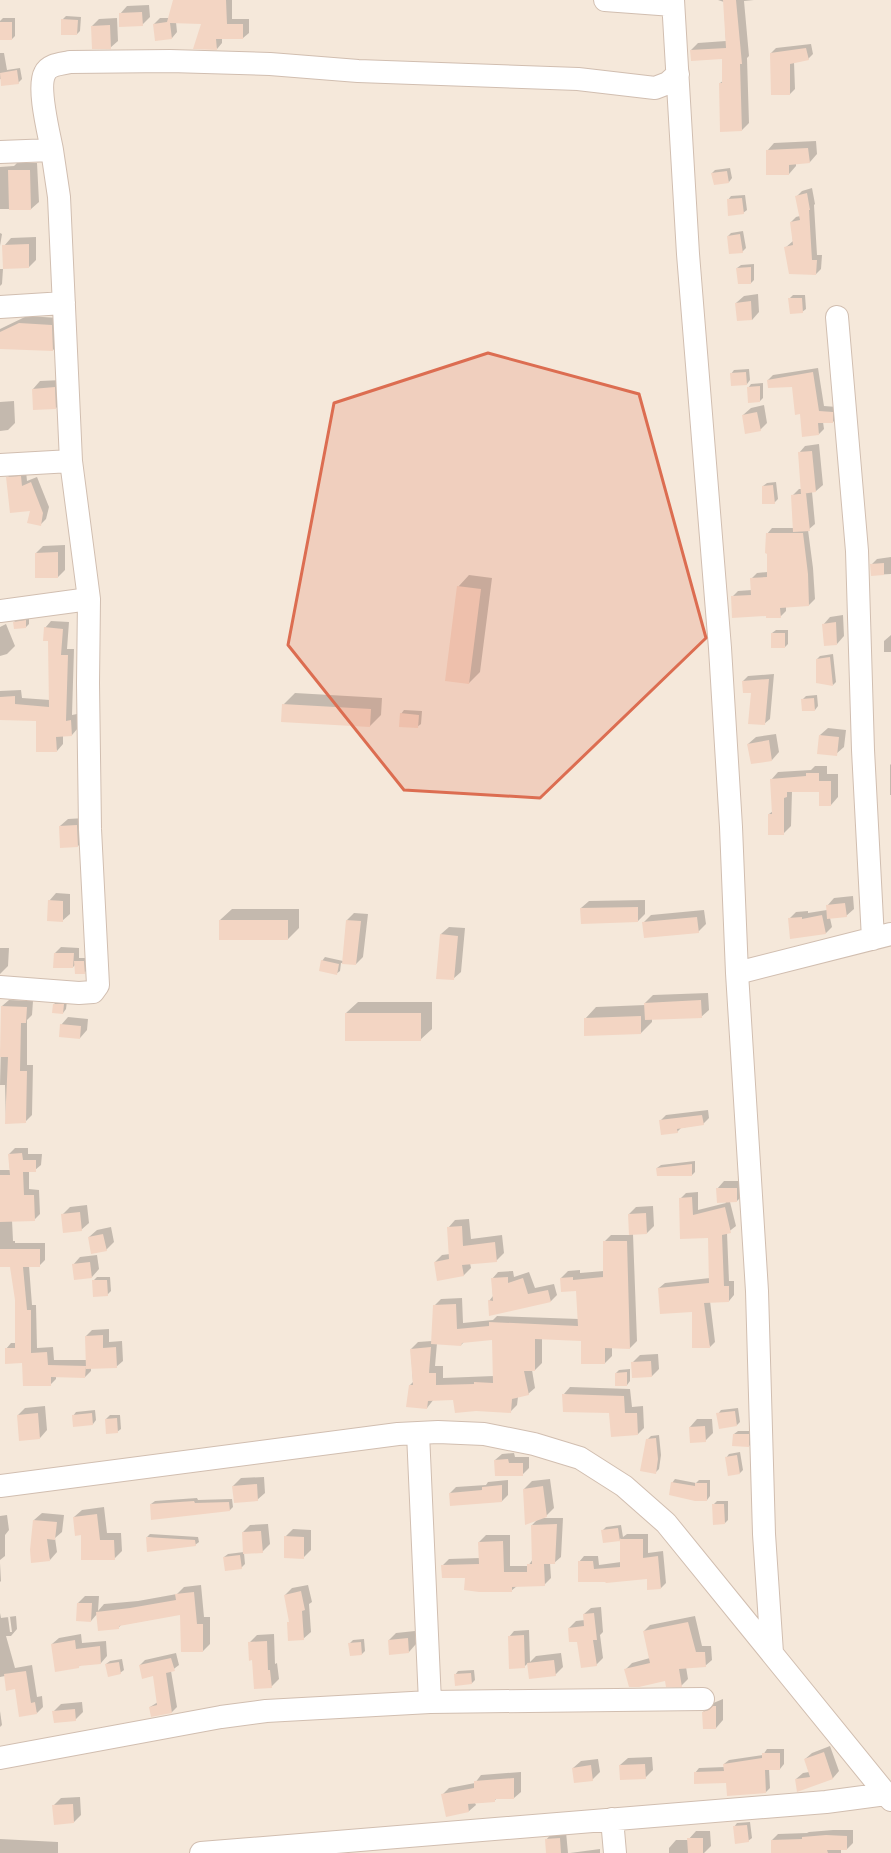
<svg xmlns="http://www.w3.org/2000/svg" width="891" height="1853" font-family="Figtree,sans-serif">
<rect width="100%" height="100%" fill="#fdf6ec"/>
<path fill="#f5e8da" d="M0 0H891V1853H0Z"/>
<path fill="#0003" fill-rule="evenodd" d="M174 0H232V19H249V33L243 38H222V43L217 49 202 23 176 22 177 32 172 38 154 24 160 18H169Z
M718 0H754L744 1 749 56 747 58 749 123 742 130 720 83 723 81V58L691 50 698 43 726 41 724 2Z
M149 5 150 17 142 25 120 14 127 6Z
M66 16 81 17 80 31 77 34 62 20Z
M3 18H15V36L12 39H0V21Z
M117 18 118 41 110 48 92 26 99 19Z
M811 44 813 54 808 59 794 62 795 89 790 94 771 53 776 48Z
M0 53H4L7 70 20 68 22 79 18 83 0 79Z
M816 141 817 154 810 162 796 163V166L789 174 767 151 774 143Z
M17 163H37L39 202 31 209H0V167L14 166Z
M730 168 732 178 729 182 712 173 715 170Z
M812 188 815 204 814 205 817 255H822L821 269 816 274 785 248 793 241 791 222 796 217 800 216 796 197 802 191Z
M745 195 747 210 743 213 728 200 731 196Z
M743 231 746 248 742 252 728 236 731 233Z
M0 233 2 234 0 246Z
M36 237V260L29 267 4 268V246L11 238Z
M754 264V280L751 283 737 268 741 265Z
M0 269H3L2 284 0 286Z
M758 294 759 312 752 320H738L736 303 744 296Z
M793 295H805L806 309 802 312 789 299Z
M27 316 59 318 61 343 53 350 0 348V329Z
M818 368 824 406 837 407 838 417 833 422H823L824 429 819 434 801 413 793 386 768 380 773 375Z
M749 369 750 380 747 384 731 374 734 370Z
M62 380 63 401 56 408 34 409 33 389 40 381Z
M763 383V398L760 401 748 388 751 384Z
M14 401 15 423 8 430 0 431V402Z
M764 405 767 423 760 430 743 415 751 408Z
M819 444 823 485 816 491 812 492 815 524 808 530 813 568 815 599 809 605 786 606V611L780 617 767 615 732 597 738 591 752 590 751 579 757 573 768 572 767 534 772 528H794L792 496 799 489H802L799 453 805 446Z
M26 471 27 481 37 477 49 507 46 519 40 525 7 478 13 472Z
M776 482 778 499 774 503 763 486 767 483Z
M65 545V570L58 577 36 553 43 546Z
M891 557V574L872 575 871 565 877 559Z
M469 575 492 578 480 672 469 683 458 587Z
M843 615 844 636 837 644 823 625 830 617Z
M29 617V624L26 627H15L14 622 18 619Z
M51 621 69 622 67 649H74L72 715 77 714 78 728 72 735 63 736V744L57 751 37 720H0V691L21 690 22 698 50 700 49 640 45 628Z
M6 624 15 646 7 654 0 656V627Z
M776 630H788V644L785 647 772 633Z
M891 635V652H884V641Z
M833 654 836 682 833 685 817 659 820 656Z
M774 674 770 719 764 724 752 692 743 681 748 676Z
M295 693 382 698 381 715 370 726 283 705Z
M817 695 818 706 815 710 802 700 806 696Z
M404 710 422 711 421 724 417 727 401 714Z
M828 728 846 730 844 747 836 754 820 735Z
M776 734 779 752 772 760 748 744 756 737Z
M891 764V795H890V765Z
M815 766H827V774H838V797L831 805 820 791H792L791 826 783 834 769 814 773 811 771 780 778 772 811 770Z
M85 818V839L78 846 61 847 60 826 68 819Z
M56 893 70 894V914L62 921 49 901Z
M853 896 854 909 846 916 830 918 832 927 826 933 790 918 796 912 808 911V913L827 910V906L834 898Z
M645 900V914L638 921 581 908 589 901Z
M232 909H299V928L288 939 220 920Z
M704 910 706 924 698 932 643 923 651 915Z
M354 913 368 914 363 957 356 964 341 963 340 971 336 974 322 961 325 957 343 961 347 920Z
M449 927 465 928 461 972 453 979 441 934Z
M61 947 79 948V958H87L88 969 84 973 75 965 73 967 55 953Z
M0 948H9L8 966 0 974Z
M708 993 709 1010 701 1017 652 1019V1022L641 1033 585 1019 596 1007 645 1005V1003L653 995Z
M9 1000 33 1001 32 1015 27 1020V1065H33L32 1115 25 1122 6 1123 5 1085H0L2 1006Z
M57 1001H67L66 1009 63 1013 53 1012 54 1004Z
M358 1002H432V1029L420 1040 346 1013Z
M68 1017 88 1019 87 1030 80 1038 61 1025Z
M708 1110 709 1118 703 1124 681 1128 677 1132 660 1121 666 1115Z
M15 1148H28V1154H42L41 1165 35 1170H29V1189L39 1190 40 1214 34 1220H12L13 1241H15V1243H45V1260L39 1266H29L32 1305H36L37 1348 53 1347 54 1360H87L86 1336 92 1330 109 1329V1342L122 1341 123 1361 116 1367 91 1368V1371L85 1377 56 1376V1379L50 1385 6 1349 11 1343H16V1300L11 1266H0V1170H10L9 1154Z
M695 1161V1172L692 1175 657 1168 661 1165Z
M724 1181H744V1194L737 1201 730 1202 736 1226 727 1233 729 1281H734V1295L729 1301H710L715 1342 710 1347 693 1311 659 1288 665 1283 710 1278 709 1237 680 1199 686 1193 698 1192V1210L726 1203 717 1189Z
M87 1205 89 1223 81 1230 63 1214 70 1207Z
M653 1206 654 1226 647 1233 633 1234 637 1341 630 1348 612 1347V1356L605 1363 582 1340 542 1338V1363L535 1370H532L535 1388 528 1394 518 1397 517 1405 510 1412 454 1398 434 1399 427 1408 410 1385 413 1382 411 1349 418 1342 432 1341 434 1306 441 1299 462 1298 463 1323 493 1320 497 1316 579 1319 577 1290 561 1278 568 1271 580 1270V1273L604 1271V1242L611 1235H630L629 1214 636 1207ZM493 1339 494 1376 443 1378V1366H435L437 1343 461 1345 465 1341Z
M469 1219 471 1239 502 1235 504 1253 496 1261 470 1263 471 1268 463 1276 435 1262 442 1255 450 1254 448 1228 455 1220Z
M111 1227 114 1242 106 1250 89 1237 97 1230Z
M97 1255 99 1269 92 1277 73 1265 80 1257Z
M513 1271 514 1277 529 1272 535 1288 554 1284 557 1295 551 1301 490 1314 489 1301 493 1296 492 1279 498 1272Z
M97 1277H110L111 1291 107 1295 93 1281Z
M658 1354 659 1369 652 1376 633 1377 632 1363 640 1355Z
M630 1369V1381L627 1385H616V1373L619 1370Z
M570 1387 630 1389 632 1407 643 1406 644 1428 638 1434 610 1412 564 1394Z
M45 1406 47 1430 40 1438 18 1415 25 1408Z
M738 1408 740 1422 737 1425 718 1414 721 1410Z
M95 1410 96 1420 93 1424 73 1416 76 1412Z
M110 1415H120L121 1429 117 1432 106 1419Z
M697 1419H712L713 1433 705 1441 690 1427Z
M738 1431H752V1443L749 1446 734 1434Z
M659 1435 661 1455 659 1469 655 1473 647 1440 651 1436Z
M740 1452 743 1470 740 1473 729 1475 726 1458 729 1454Z
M514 1453 515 1457H529V1468L522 1475 495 1460 502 1454Z
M264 1477 265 1493 257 1500 233 1486 241 1478Z
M550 1479 554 1508 546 1516 540 1518H563L561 1557 554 1563H550L551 1578 544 1585 517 1586 511 1591 466 1577 442 1566 449 1559 480 1558 479 1542 486 1535H510V1566H528L533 1559 532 1525 539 1518 524 1489 532 1481Z
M675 1479 696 1483 699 1480H710V1496L707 1500 672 1483Z
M508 1480V1495L502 1501 450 1493 456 1487 486 1485 488 1482Z
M197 1498 198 1500 232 1499 233 1507 230 1510 151 1504 155 1501Z
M717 1501H728V1520L725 1523 713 1505Z
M104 1507 107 1533H121L122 1551 114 1559 82 1534 74 1517 82 1510Z
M42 1513 64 1515 62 1532 55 1538 57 1552 50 1560 34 1520Z
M7 1515 9 1530 5 1535V1556L0 1560V1516Z
M268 1524 270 1544 262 1552 244 1553 245 1564 241 1568 224 1557 228 1554 244 1552 243 1532 250 1525Z
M621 1525 623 1537 627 1534H648V1553L663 1551 666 1583 661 1588 648 1578 606 1582 579 1562 584 1556H598L599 1565 621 1562V1538L620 1540 602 1531 606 1527Z
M293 1529 311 1530V1550L303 1558 285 1537Z
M150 1534 198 1537 199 1542 195 1545 147 1537Z
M0 1563 1 1581 0 1582Z
M201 1585 204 1617H210V1644L203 1651 181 1614 121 1625 118 1628 97 1614 91 1621 78 1603 85 1596H99L98 1611 104 1604 138 1601 177 1594 184 1587Z
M308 1585 312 1602 309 1604 311 1632 303 1639 288 1623 290 1621 285 1595 292 1588Z
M601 1607 603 1632 600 1635 603 1658 596 1665 569 1628 576 1621 585 1620 584 1614 591 1608Z
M0 1613 1 1618 16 1616 17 1629 11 1636H6L15 1668 32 1665 37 1697 42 1696 43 1707 37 1713 5 1676 0 1677ZM8 1617H10L12 1632H10Z
M695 1616 702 1646H711L712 1660 705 1666 686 1667 688 1679 681 1686 666 1680 626 1669 632 1663 650 1658 644 1631 650 1625Z
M529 1630 530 1662 536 1656 561 1653 563 1667 555 1675 528 1663 524 1667 509 1637 514 1631Z
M415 1631 416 1644 409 1652 389 1640 396 1633Z
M81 1634 82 1643 106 1641 107 1656 101 1663 81 1665 78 1667 52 1644 59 1638Z
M274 1634 275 1664 277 1663 279 1679 271 1687 253 1659 249 1643 257 1635Z
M364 1639 365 1651 361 1655 350 1643 353 1640Z
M176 1653 179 1665 171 1671 177 1707 172 1712 152 1716 150 1707 158 1702 154 1675 143 1678 140 1665 145 1660Z
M122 1659 124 1670 120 1673 106 1664 110 1661Z
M474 1670 475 1680 472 1683 455 1675 458 1671Z
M723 1699V1720L716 1728 703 1712 711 1704Z
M82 1702 83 1712 75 1720 53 1712 61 1704Z
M0 1711 2 1725 0 1727Z
M830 1746 839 1771 833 1778 798 1790 796 1779 803 1773 809 1772 805 1759 812 1753Z
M767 1749H784V1764L780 1769H769L770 1788 766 1792 695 1773 699 1768 725 1767 724 1764 729 1760 763 1755Z
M652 1757 653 1770 645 1778 620 1765 628 1758Z
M598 1759 600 1772 592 1780 573 1768 581 1761Z
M521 1772V1792L514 1798H497L494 1801 475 1803 476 1805 469 1811 447 1815 443 1794 449 1788 475 1783 481 1775Z
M80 1797 81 1815 74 1822 53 1806 61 1798Z
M750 1822 752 1838 748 1841 734 1827 737 1823Z
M833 1830H853V1843L847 1849H841V1853H773L772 1840 778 1834 807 1833 809 1832Z
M696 1831H710L711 1846 704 1853H669V1848L676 1840H688Z
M566 1832 568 1853H547L546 1840 552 1833Z
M0 1839 58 1842V1853H0Z
M600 1849V1853H570Z"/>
<path fill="#f3d5c3" d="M173 0H226L227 24H243V39H216L217 50 193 49 201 24 170 23 172 39 155 41 153 24 167 22Z
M723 0H736L742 64H740L742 131 720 132 719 83H722V59L691 61 690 50 726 48Z
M142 12 143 26 119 27V13Z
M61 19 78 20 77 35H61Z
M0 22H12V40H0Z
M110 25 111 49H92L91 26Z
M806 48 809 60 790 64V95H771L770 53Z
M17 70 19 84 1 86 0 73Z
M808 148 810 163 789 165V175H766V150Z
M8 170H30L31 210H9Z
M727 171 729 183 714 185 711 173Z
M807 193 810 210H809L812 260H817L816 275 789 274 784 247 793 245 790 222 800 220 795 196Z
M742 198 744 214 728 216 727 199Z
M740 234 743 253 729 254 727 236Z
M29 244V268L3 269 2 245Z
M751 267V284H738L736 268Z
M788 298H802L803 313 790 314Z
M751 301 752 320 737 321 735 303Z
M19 323 52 325 53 351 0 349V332Z
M746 372 747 385 731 386 730 373Z
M813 372 819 411 833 412V423H818L819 435 802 437 800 414 795 415 792 387 768 388 767 380Z
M760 386V402L748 403 747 387Z
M55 387 56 409 33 410 32 389Z
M757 412 761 431 745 434 742 415Z
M812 451 816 492 801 494 798 452Z
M21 476 22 486 31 482 43 513 41 526 27 523 30 511 10 513 6 477Z
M773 485 775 504H762V486Z
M806 493 810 531 793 532 791 495Z
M766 533H803L808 574 809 606 780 608 781 618H766V616L732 618 731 596 751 595 750 578 767 577V554L765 553Z
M58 552V578H35V553Z
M884 563V575L871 576 870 564Z
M457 586 481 589 469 684 445 681Z
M26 620V628L14 629 13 622Z
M836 622 837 645 824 646 822 624Z
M44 627 63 629 61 655H68L66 721 71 720 72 736 56 737 57 752H36V721L0 720V697L15 696V704L49 707 48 641H43Z
M771 633H785V648H771Z
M830 657 833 686 816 683V659Z
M769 679 765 725 748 724 751 693H743L742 681Z
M814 698 815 711H802L801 699Z
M282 704 371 709 370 727 281 722Z
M400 713 419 715 418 728 399 727Z
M819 735 839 737 837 756 817 754Z
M769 740 772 761 751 764 747 744Z
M806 773H819V781H831V806H819V792H787V797L784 798V835H768V814H772L770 779 806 776Z
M77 825 78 847 60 848 59 826Z
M48 900 63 901V922L47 921Z
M845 903 847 917 827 919 826 905Z
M638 907V922L581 924 580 908Z
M822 915 826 934 790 939 788 918 802 917V919Z
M697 917 699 933 644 938 642 922Z
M219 920H288V940H219Z
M346 920 361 921 356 965 342 964Z
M440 934 458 936 454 980 436 979Z
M54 953H74L73 968H53Z
M321 960 339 964 337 975 319 971Z
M74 961H84L85 974H75Z
M701 1000 702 1018 645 1020 644 1003Z
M53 1004H64L63 1014 52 1013Z
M1 1006 27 1007 26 1023H21L20 1071H27L26 1123 5 1124 8 1057H0Z
M345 1013H421V1041H345Z
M641 1016V1034L584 1036V1018Z
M60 1024 81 1026 80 1039 59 1037Z
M702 1115 704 1125 677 1129 678 1133 661 1135 659 1120Z
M22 1153 23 1160H36V1172H23L24 1195H34L35 1221 0 1222V1175H10L8 1154Z
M692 1164V1176H657L656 1168Z
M716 1188H737V1202L717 1203Z
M692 1197 693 1215 725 1207 731 1233 722 1235 724 1286H729V1302L704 1303 710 1348H692V1312L660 1314 658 1288 709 1283 708 1238 680 1239 679 1198Z
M80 1212 82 1231 63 1233 61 1214Z
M646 1213 647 1234 629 1235 628 1214Z
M462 1226 463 1246 495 1242 497 1262 462 1265 464 1276 437 1281 434 1262 449 1259 447 1227Z
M103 1234 107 1251 91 1254 88 1237Z
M603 1241H627L630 1349 605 1348V1364H581V1341L535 1339V1371H524L529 1395 512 1399 511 1413 476 1411 455 1413 453 1400 428 1401 427 1409 406 1407 409 1385H413L410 1349 431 1347 429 1373H436V1385L474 1384V1382L493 1383 492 1340 462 1343 461 1346 431 1344 433 1305 456 1304 457 1329 489 1326V1322L578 1326 576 1291 561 1292 560 1278 573 1277V1280L603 1277Z
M0 1249H40V1267H23L27 1310H31V1353L47 1352 48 1365 86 1366 85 1378 51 1377V1386H23L22 1363 5 1364V1348H15V1300L10 1267H0Z
M90 1262 92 1278 74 1280 72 1264Z
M508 1277V1283L523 1278 528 1294 548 1290 551 1302 489 1316 488 1300 493 1301 491 1278Z
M92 1280H107L108 1296 93 1297Z
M103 1335V1348L116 1347 117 1368 86 1369 85 1336Z
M651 1361 652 1377 632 1378 631 1362Z
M627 1372V1386H615V1373Z
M562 1394 624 1396 625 1413H637L638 1435 611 1437 609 1413 563 1412Z
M735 1411 737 1426 719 1429 716 1413Z
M38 1413 40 1439 19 1441 17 1415Z
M92 1413 93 1425 73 1427 72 1415Z
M117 1418 118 1433 106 1434 105 1419Z
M705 1426 706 1442 690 1443 689 1427Z
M733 1434H749V1447L732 1446Z
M656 1438 658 1459 656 1474 640 1471 646 1439Z
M737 1455 740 1474 728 1476 725 1457Z
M508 1459 509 1463H523V1476H495L494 1460Z
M671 1482 695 1486V1483H707V1501H695L669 1495Z
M257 1484 258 1501 234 1503 232 1486Z
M502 1485V1502L450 1506 449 1493 482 1490V1487Z
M543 1486 547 1517 525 1525 523 1489Z
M194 1501 195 1503 229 1502 230 1511 151 1520 150 1504Z
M712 1504H724L725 1524 713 1525Z
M97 1514 100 1540H114L115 1560H81V1535L75 1536 73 1517Z
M33 1520 57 1522 55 1540 47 1539 50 1561 31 1563 30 1550Z
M557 1524 555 1564H544L545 1586 512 1587V1592H479L464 1590 465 1578H442L441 1565 479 1564 478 1542 503 1541 504 1572H527V1564H532L531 1525Z
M618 1528 620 1541 603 1543 601 1530Z
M261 1531 263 1553 243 1554 242 1532Z
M284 1536 304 1537V1559L284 1558Z
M146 1537 195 1540 196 1546 147 1552Z
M620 1539H643V1558L658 1556 661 1589 647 1590V1579L606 1583 605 1582H578V1561H593L594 1569 620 1567Z
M240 1555 242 1569 225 1571 223 1557Z
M301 1591 305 1610 302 1611 304 1640 288 1641 287 1622H289L284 1595Z
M194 1592 197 1624H203V1652H181L180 1615 119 1626V1629L98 1631 96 1612 130 1608 176 1600 175 1594Z
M77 1603H92L91 1622 76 1621Z
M594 1613 597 1640H593L597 1666 581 1668 577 1642H569L568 1628 584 1626 583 1614Z
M688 1622 696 1652H705L706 1667 679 1669 682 1687H666L665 1681 639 1687H629L624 1669 650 1663 643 1631Z
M524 1635 525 1668 509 1669 508 1636Z
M408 1638 409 1653 389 1655 388 1640Z
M75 1640 76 1649 100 1646 101 1664 79 1666V1668L55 1672 51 1644Z
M267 1641 268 1670H270L272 1688 254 1689 252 1660 249 1661 248 1642Z
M361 1642 362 1655 350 1656 348 1643Z
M171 1658 175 1671 166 1673 172 1713 151 1717 149 1707 157 1705 153 1676 142 1679 139 1665Z
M554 1660 556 1676 529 1679 527 1663Z
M119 1662 121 1674 108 1677 105 1664Z
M26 1671 31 1703 35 1702 37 1714 19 1717 15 1689 6 1691 4 1674Z
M471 1673 472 1684 455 1686 454 1674Z
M713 1706H716V1729H703L702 1712 709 1710Z
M75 1709 76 1721 54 1723 52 1711Z
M824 1752 833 1779 797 1792 795 1779 810 1777 804 1759Z
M762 1753H780V1770H765L766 1793 727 1796 726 1783 694 1784V1772L724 1771 723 1764 762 1758Z
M645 1764 646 1779 620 1780 619 1765Z
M591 1765 593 1781 574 1783 572 1768Z
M514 1778V1799H495V1802L468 1804 469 1812 446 1817 441 1794 474 1788V1781Z
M73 1804 74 1823 54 1825 52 1805Z
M747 1825 749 1842 735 1844 733 1826Z
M826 1835 847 1836V1850H827L828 1853H771V1840L802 1839V1837Z
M560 1838 561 1853H546L545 1839Z
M687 1838H703V1853H688Z"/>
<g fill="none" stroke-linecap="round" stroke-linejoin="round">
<defs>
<path id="minor" d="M605 0 673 5
M673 0 688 254 720 648 731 827 737 973 757 1291 764 1534 772 1653
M52 150C49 134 37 87 45 73 49 64 62 64 70 62L170 61 270 64 358 71 578 79 655 88 668 83 678 74
M0 152 52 150 59 197 71 461 89 599
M0 307 64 303
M837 317 857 551 863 750 873 939
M0 465 71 461
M0 611 89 599 88 683 90 829 98 985 93 992 79 993 0 987
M737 973 891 934
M418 1433 430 1702
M0 1486 398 1434 438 1432 484 1434 534 1444 580 1458 624 1486 666 1523 891 1800
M0 1758 221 1717 266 1711 430 1702 703 1699
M612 1819 615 1853
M201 1853 826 1802 886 1794"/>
</defs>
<use href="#minor" stroke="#d1beb0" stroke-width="24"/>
<use href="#minor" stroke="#fff" stroke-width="22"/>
</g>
<path fill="#dc6d51" fill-opacity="0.2" stroke="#dc6d51" stroke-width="3" stroke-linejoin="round" d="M488 353 639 394 706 638 540 798 404 790 288 645 334 403Z"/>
</svg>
